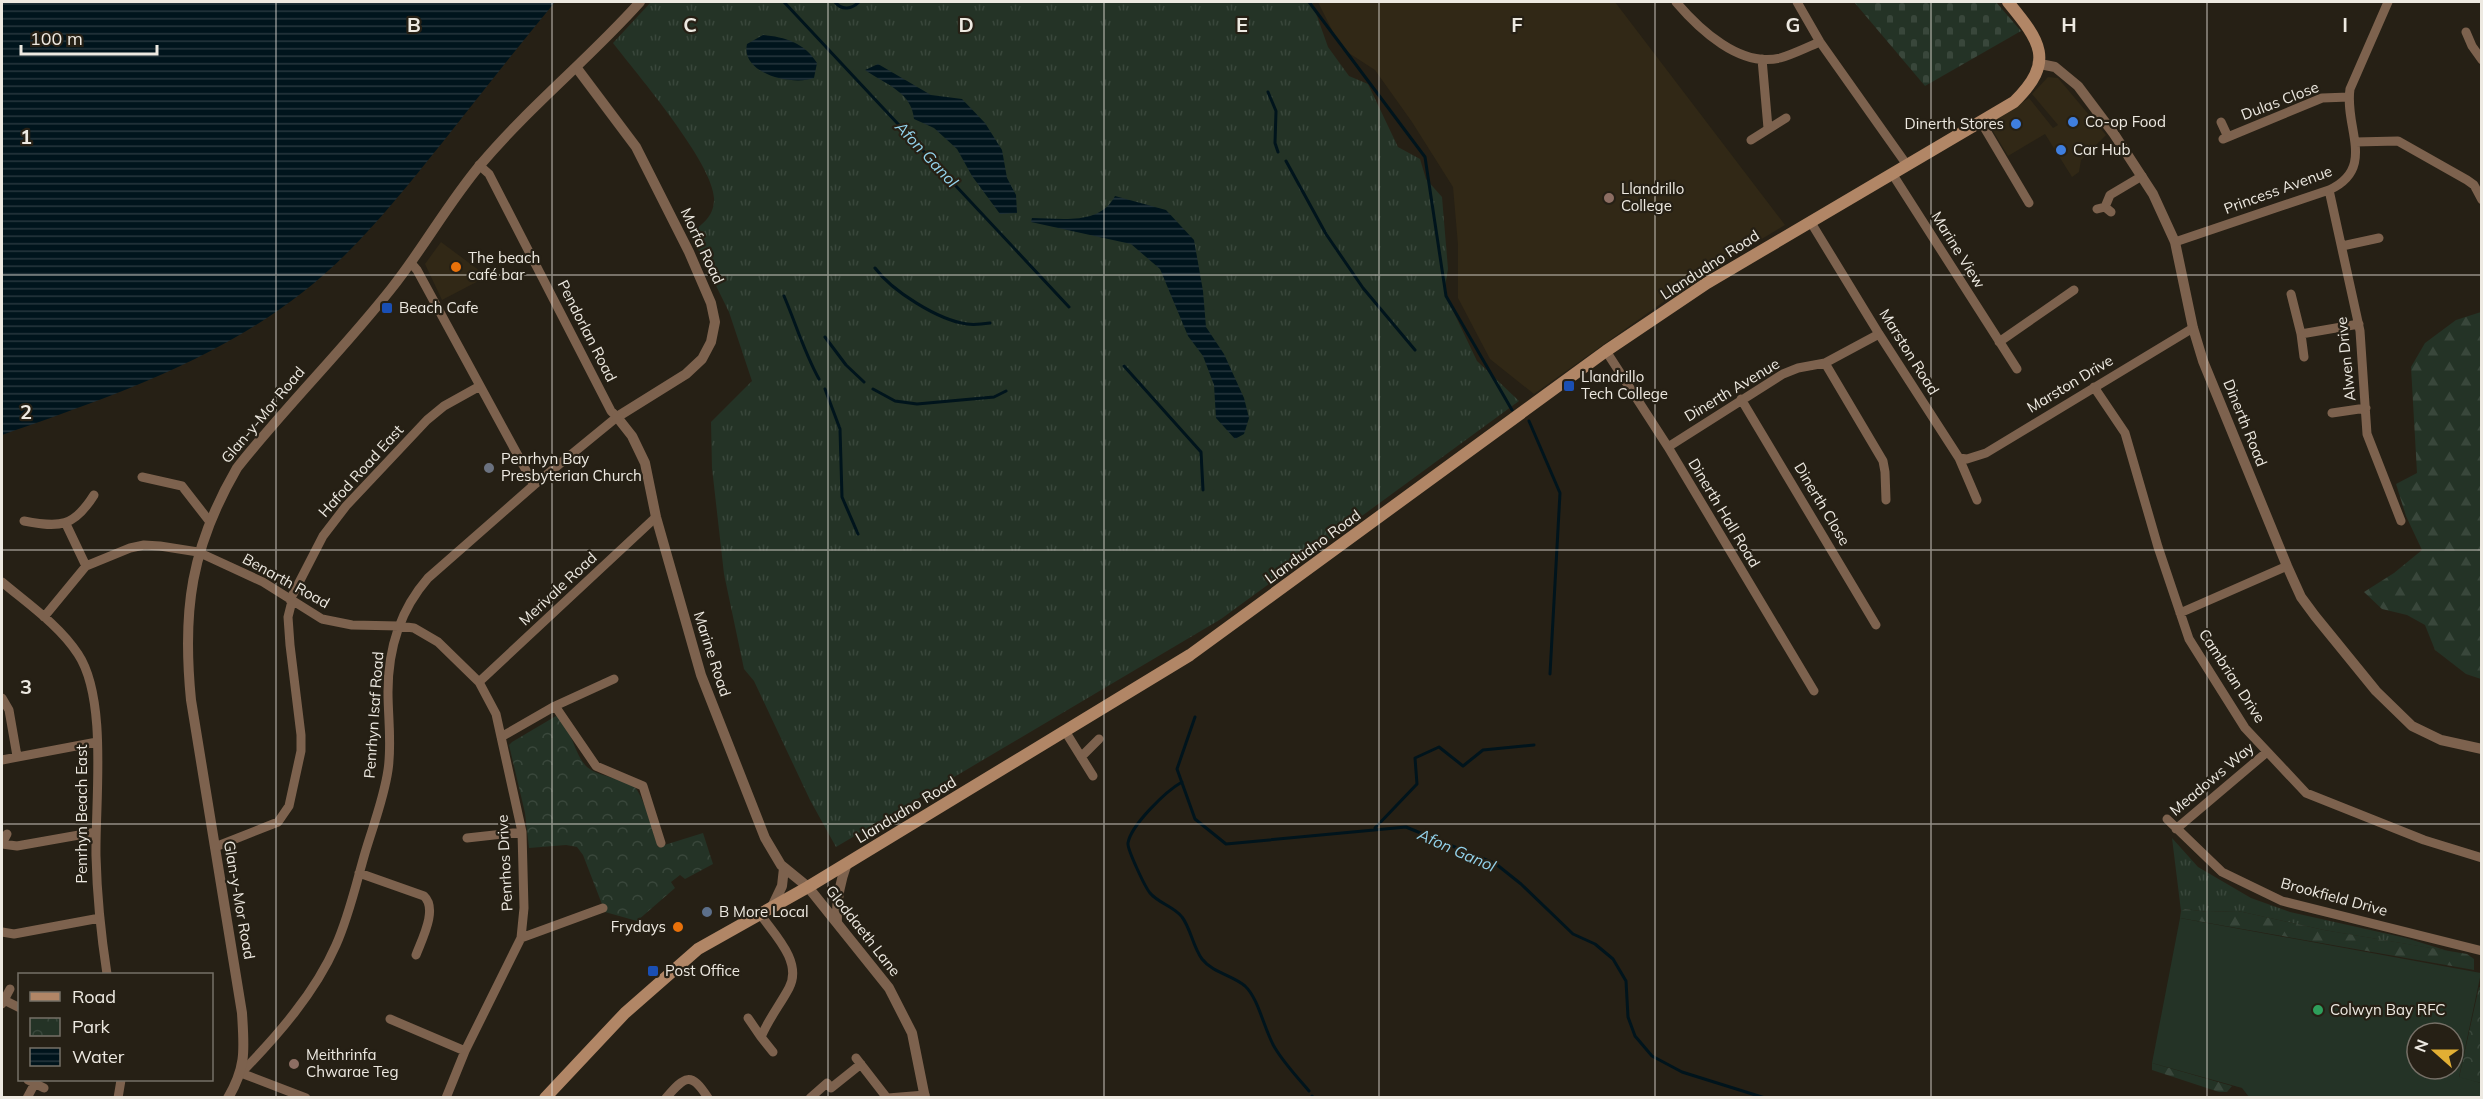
<svg xmlns="http://www.w3.org/2000/svg" width="2483" height="1099" font-family="Mulish,sans-serif">
<defs>
<pattern id="grass-tufts" width="24" height="20" patternUnits="userSpaceOnUse" patternTransform="scale(1.5)"><rect width="24" height="20" fill="#243326"/><path d="M3 7l-1-3M5 7V3M7 7l1-3M15 17l-1-3M17 17v-4M19 17l1-3" fill="none" stroke="#39473b"/></pattern>
<pattern id="forest-firs" width="22" height="20" patternUnits="userSpaceOnUse" patternTransform="scale(1.5)"><rect width="22" height="20" fill="#243326"/><path d="M5 1l3.5 6h-7zM16 11l3.5 6h-7z" fill="#39473b"/></pattern>
<pattern id="cemetery-stones" width="16" height="16" patternUnits="userSpaceOnUse" patternTransform="scale(1.5)"><rect width="16" height="16" fill="#243326"/><path d="M2 7V4a2 2 0 0 1 4 0v3zM10 15v-3a2 2 0 0 1 4 0v3z" fill="#39473b"/></pattern>
<pattern id="park-crowns" width="20" height="18" patternUnits="userSpaceOnUse" patternTransform="scale(1.5)"><rect width="20" height="18" fill="#243326"/><path d="M2 6a3 3 0 1 1 6 0M12 15a3 3 0 1 1 6 0" fill="none" stroke="#39473b"/></pattern>
<pattern id="water-rules" width="6" height="5" patternUnits="userSpaceOnUse" patternTransform="scale(1.5)"><rect width="6" height="5" fill="#00141c"/><path d="M0 2.5h6" fill="none" stroke="#26363d"/></pattern>
</defs>
<rect width="100%" height="100%" fill="#262015"/>
<path fill="#312816" d="M1318 2H1615L1785 225 1697 278 1534 394 1490 359 1458 298V245L1453 187 1412 122 1375 70 1341 48Z
M2048 77 2058 78 2106 135 2081 160 2079 172 2072 177 2045 134 2008 156 1990 126 1991 122 2029 98 2053 128 2058 125 2032 94Z
M441 242 480 271 484 278 442 300 425 264Z"/>
<path fill="url(#grass-tufts)" d="M651 2H1312L1328 47 1349 76 1368 84 1398 147 1420 159 1426 179 1442 197 1448 269 1444 292 1477 361 1519 401 1221 619 836 847 810 800 754 681 744 669 724 574 712 468 711 422 752 381 729 312 690 233C702 225 713 217 714 201 717 167 636 73 613 43Z
M2172 838 2198 867 2251 898 2290 912 2406 938 2448 951 2324 930 2238 911 2208 912 2185 909 2181 911Z"/>
<path fill="url(#forest-firs)" d="M2481 312V679L2466 674 2435 650 2425 625 2407 615 2382 609 2364 592 2394 573 2422 550 2406 516 2396 484 2417 473 2411 367 2425 343 2456 320Z
M2185 909 2208 912 2238 911 2324 930 2467 954 2474 959V970L2180 918 2181 911Z
M2152 1063 2232 1086 2227 1092H2219L2152 1070Z"/>
<path fill="url(#cemetery-stones)" d="M1854 2H1996L2021 31 1925 86Z"/>
<path fill="url(#park-crowns)" d="M556 716C570 722 574 755 587 767 601 779 628 777 637 790 647 806 652 829 658 847L703 833 713 864 685 879 680 875 671 882 675 888 637 921 605 912 583 855 577 847 566 845 529 848 525 813 509 745 512 742Z
M2479 987 2482 988 2481 1083 2459 1078Z"/>
<path fill="#243326" fill-rule="evenodd" d="M2180 918 2481 973 2459 1077 2481 1083V1097H2249L2242 1088 2152 1063ZM2417 1033H2453V1069H2417Z"/>
<path fill="url(#water-rules)" d="M2 2H555C517 48 479 96 442 143 399 196 357 250 303 292 216 361 105 399 2 435Z
M763 35C785 37 805 43 817 63L814 78C793 86 740 74 747 44Z
M878 64 931 95 962 99 985 123 1002 150 1007 178 1016 195 1017 213 1000 214 972 176 957 149 934 128 914 119C912 92 885 84 865 70Z
M1115 196 1166 210 1194 240 1203 291 1206 327 1224 354 1244 398 1249 418 1244 434 1235 439 1216 418 1214 385 1203 356 1188 336 1160 269 1131 244 1031 222 1032 218C1060 218 1100 226 1115 196Z"/>
<g fill="none" stroke-linecap="round" stroke-linejoin="round">
<path stroke="#00141c" stroke-width="3" d="M784 2 1069 307
M835 2C842 11 852 9 859 2
M1309 2 1425 157 1446 296 1512 410
M1268 92 1276 111 1275 143 1278 152
M1286 161 1326 234 1363 288 1415 350
M875 268C892 291 938 320 967 324 974 325 983 324 990 323
M784 296C796 324 804 352 819 379
M825 337 846 365 864 382
M1124 366 1201 452 1203 490
M825 389 840 429 842 497 858 534
M873 389 895 401 917 404 994 397 1006 391
M1529 421 1560 493 1550 674
M1195 717 1177 769 1195 819 1226 844 1406 827 1496 864 1521 884 1573 934 1595 944 1613 959 1626 981 1628 1017 1635 1036 1652 1056 1682 1072 1765 1098
M1182 782C1166 791 1131 825 1128 843 1127 849 1145 887 1150 893 1158 903 1175 907 1182 917 1191 929 1193 947 1202 959 1213 973 1232 975 1245 986 1259 999 1264 1030 1275 1048 1284 1063 1297 1077 1309 1091
M1375 828 1417 784 1415 758 1439 747 1463 766 1483 750 1534 745
M1312 1096 1314 1098"/>
<path stroke="#7d624e" stroke-width="9" d="M1676 2C1699 29 1740 68 1780 58 1794 54 1807 47 1820 42
M1797 2 1820 42 1907 165
M2466 32 2472 46 2482 60
M1762 59 1768 128
M1981 122 2029 203
M2221 122 2228 137
M2223 139 2322 98 2349 97
M1751 140 1786 118
M2355 142 2398 141 2467 180 2474 185 2482 200
M1893 175 2017 369
M2329 190 2360 331 2367 434 2401 521
M2105 207 2110 195 2142 176
M2097 209 2105 207 2111 212
M1810 221 1879 334 1959 458 1977 500
M2175 242 2329 190C2377 168 2344 128 2350 89L2388 2
M2342 246 2379 238
M411 263 417 270 534 485
M2291 294 2301 334 2359 324
M2301 334 2304 357
M1999 342 2074 290
M1606 351 1668 447 1814 691
M1825 363 1883 461 1885 472 1886 500
M2094 387 2125 433 2158 547 2189 639 2245 728 2306 793 2424 840 2482 858
M1741 399 1876 625
M2332 413 2366 408
M1668 447 1783 374 1798 368 1825 363 1879 334
M1959 458 1967 459 1986 453 2193 328
M142 477 182 486 210 522
M24 521C60 528 74 527 94 495
M66 524 86 566
M2 582C28 604 59 625 78 654 108 699 95 802 96 856 97 896 101 935 107 974
M290 600 323 536 346 506 427 420 444 406 480 386
M2180 613 2287 566
M44 617 86 566 130 548 144 545 160 546 198 552 263 582 322 619 352 625 399 626 414 628 438 642 479 682 496 714 522 832 524 908 521 938 465 1051 446 1098
M479 682 656 517
M2 698 9 710 17 756
M555 706 596 766 643 786 661 843
M1065 731 1093 776
M501 737 555 706 614 679
M1081 757 1099 739
M2 760 97 742
M2167 819 2222 872 2282 901 2482 951
M2176 829 2267 752
M467 838 522 832
M2 843 7 834
M2 844 17 846 96 832
M215 847 278 822 289 806 301 751V735L290 645 288 617 292 601
M359 873 424 896C438 909 422 939 416 955
M760 914C774 934 803 962 789 988 780 1005 769 1018 761 1037L773 1052
M2 932 14 934 100 918
M521 938 603 908
M4 1000 20 1008
M2 1004 10 989
M748 1018 761 1037
M390 1019 465 1051
M856 1058 887 1098
M28 1080 44 1088
M27 1098 35 1083
M118 1098 121 1080
M306 1098 241 1073C277 1036 315 993 336 945 349 916 356 884 365 853 373 826 384 798 388 770 392 744 388 718 388 692 388 650 400 610 428 578L534 485 617 417 611 411 489 174 479 165
M666 1098C685 1076 691 1071 708 1098
M810 1098 827 1083 831 1088 861 1064
M888 1098 925 1095"/>
<path stroke="#7d624e" stroke-width="10" d="M2040 64 2055 67 2078 86 2114 134 2153 194 2175 242 2193 328 2203 361 2287 566 2301 597 2315 616 2376 691 2412 726 2441 740 2482 749
M576 67 636 147 689 252 711 303 715 322 711 342 702 359 686 374 617 417 632 436 645 463 656 517 701 675 765 838 781 865 808 887 889 988 912 1033 925 1098
M772 907 782 886 784 868
M837 922C836 901 840 882 847 863
M228 1098C247 1066 244 1048 242 1013L191 700C182 610 191 547 237 468 286 406 342 351 391 289 423 249 448 203 481 164 530 106 590 58 640 2"/>
<path stroke="#b18666" stroke-width="12" d="M545 1098 625 1013 698 949 808 887 1190 655 1606 351 1707 283 2014 102C2056 61 2040 41 2008 2"/>
</g>
<path fill="none" stroke="#ede9e1" stroke-width="1.5" stroke-opacity="0.55" d="M276 2V1098M552 2V1098M828 2V1098M1104 2V1098M1379 2V1098M1655 2V1098M1931 2V1098M2207 2V1098M2 275H2482M2 550H2482M2 824H2482"/>
<g fill="#3f7fe0" stroke="#262015" stroke-width="2">
<circle cx="2073" cy="122" r="6"/>
<circle cx="2016" cy="124" r="6"/>
<circle cx="2061" cy="150" r="6"/>
</g>
<g fill="#8d6e63" stroke="#262015" stroke-width="2">
<circle cx="1609" cy="198" r="6"/>
<circle cx="294" cy="1064" r="6"/>
</g>
<g fill="#e8710a" stroke="#262015" stroke-width="2">
<circle cx="456" cy="267" r="6"/>
<circle cx="678" cy="927" r="6"/>
</g>
<g fill="#1a4fb4" stroke="#262015" stroke-width="2">
<rect x="381" y="302" width="12" height="12" rx="3"/>
<rect x="1563" y="380" width="12" height="12" rx="3"/>
<rect x="647" y="965" width="12" height="12" rx="3"/>
</g>
<circle fill="#6b7280" stroke="#262015" stroke-width="2" cx="489" cy="468" r="6"/>
<circle fill="#5c6f8a" stroke="#262015" stroke-width="2" cx="707" cy="912" r="6"/>
<circle fill="#2e9e5b" stroke="#262015" stroke-width="2" cx="2318" cy="1010" r="6"/>
<g text-anchor="middle" stroke-width="4.5" stroke-linejoin="round" paint-order="stroke">
<g font-size="15" fill="#ede9e1" stroke="#262015">
<text transform="translate(2280 101) rotate(-21)" y="5">Dulas Close</text>
<text transform="translate(2278 190) rotate(-20)" y="5">Princess Avenue</text>
<text transform="translate(702 246) rotate(65)" y="5">Morfa Road</text>
<text transform="translate(1958 250) rotate(58)" y="5">Marine View</text>
<text transform="translate(1710 265) rotate(-33)" y="5">Llandudno Road</text>
<text transform="translate(587 331) rotate(63)" y="5">Pendorlan Road</text>
<text transform="translate(1909 352) rotate(58)" y="5">Marston Road</text>
<text transform="translate(2346 359) rotate(-96)" y="5">Alwen Drive</text>
<text transform="translate(2070 384) rotate(-31)" y="5">Marston Drive</text>
<text transform="translate(1732 390) rotate(-31)" y="5">Dinerth Avenue</text>
<text transform="translate(263 415) rotate(-50)" y="5">Glan-y-Mor Road</text>
<text transform="translate(2245 423) rotate(68)" y="5">Dinerth Road</text>
<text transform="translate(361 471) rotate(-48)" y="5">Hafod Road East</text>
<text transform="translate(1822 504) rotate(59)" y="5">Dinerth Close</text>
<text transform="translate(1724 513) rotate(59)" y="5">Dinerth Hall Road</text>
<text transform="translate(1313 547) rotate(-36)" y="5">Llandudno Road</text>
<text transform="translate(286 581) rotate(29)" y="5">Benarth Road</text>
<text transform="translate(558 589) rotate(-43)" y="5">Merivale Road</text>
<text transform="translate(712 654) rotate(72)" y="5">Marine Road</text>
<text transform="translate(2232 676) rotate(57)" y="5">Cambrian Drive</text>
<text transform="translate(374 715) rotate(-86)" y="5">Penrhyn Isaf Road</text>
<text transform="translate(2212 779) rotate(-40)" y="5">Meadows Way</text>
<text transform="translate(906 810) rotate(-31)" y="5">Llandudno Road</text>
<text transform="translate(82 814) rotate(-90)" y="5">Penrhyn Beach East</text>
<text transform="translate(505 863) rotate(-93)" y="5">Penrhos Drive</text>
<text transform="translate(2334 897) rotate(15)" y="5">Brookfield Drive</text>
<text transform="translate(239 900) rotate(80)" y="5">Glan-y-Mor Road</text>
<text transform="translate(863 931) rotate(52)" y="5">Gloddaeth Lane</text>
</g>
<g font-size="15" fill="#ede9e1" stroke="#262015" text-anchor="start">
<text x="2085" y="127">Co-op Food</text>
<text x="2004" y="129" text-anchor="end">Dinerth Stores</text>
<text x="2073" y="155">Car Hub</text>
<text x="1621" y="194">Llandrillo<tspan x="1621" dy="17">College</tspan></text>
<text x="468" y="263">The beach<tspan x="468" dy="17">café bar</tspan></text>
<text x="399" y="313">Beach Cafe</text>
<text x="1581" y="382">Llandrillo<tspan x="1581" dy="17">Tech College</tspan></text>
<text x="501" y="464">Penrhyn Bay<tspan x="501" dy="17">Presbyterian Church</tspan></text>
<text x="719" y="917">B More Local</text>
<text x="666" y="932" text-anchor="end">Frydays</text>
<text x="665" y="976">Post Office</text>
<text x="2330" y="1015">Colwyn Bay RFC</text>
<text x="306" y="1060">Meithrinfa<tspan x="306" dy="17">Chwarae Teg</tspan></text>
</g>
<g font-size="16" font-style="italic" fill="#93d2eb" stroke="#262015">
<text transform="translate(927 154) rotate(47)" y="6">Afon Ganol</text>
<text transform="translate(1457 850) rotate(24)" y="6">Afon Ganol</text>
</g>
</g>
<g font-size="20" text-anchor="middle" font-weight="bold" fill="#ede9e1" stroke="#262015" stroke-width="4.5" stroke-linejoin="round" paint-order="stroke">
<text x="414" y="32">B</text>
<text x="690" y="32">C</text>
<text x="966" y="32">D</text>
<text x="1242" y="32">E</text>
<text x="1517" y="32">F</text>
<text x="1793" y="32">G</text>
<text x="2069" y="32">H</text>
<text x="2345" y="32">I</text>
<text x="26" y="144">1</text>
<text x="26" y="419">2</text>
<text x="26" y="694">3</text>
</g>
<rect width="2483" height="1099" fill="none" stroke="#ede9e1" stroke-width="6"/>
<rect x="18" y="973" width="195" height="108" fill="#262015" stroke="#767067" stroke-width="1.5"/>
<rect x="30" y="992" width="30" height="9" fill="#b18666" stroke="#767067" stroke-width="1.5"/>
<text x="72" y="1003" font-size="18" fill="#ede9e1">Road</text>
<rect x="30" y="1018" width="30" height="18" fill="url(#park-crowns)" stroke="#767067" stroke-width="1.5"/>
<text x="72" y="1033" font-size="18" fill="#ede9e1">Park</text>
<rect x="30" y="1048" width="30" height="18" fill="url(#water-rules)" stroke="#767067" stroke-width="1.5"/>
<text x="72" y="1063" font-size="18" fill="#ede9e1">Water</text>
<g transform="translate(2435 1051) rotate(291)"><circle r="28" fill="#262015" stroke="#767067" stroke-width="1.5"/>
<path d="M0-4.5L10 22L0 15L-10 22Z" fill="#e2af34"/>
<text y="-9" font-size="16" font-weight="bold" text-anchor="middle" fill="#ede9e1">N</text>
</g>
<path d="M21 45v9h136v-9" fill="none" stroke="#ede9e1" stroke-width="3"/>
<text x="30" y="45" font-size="18" fill="#ede9e1" stroke="#262015" stroke-width="4.5" paint-order="stroke">100 m</text>
</svg>
